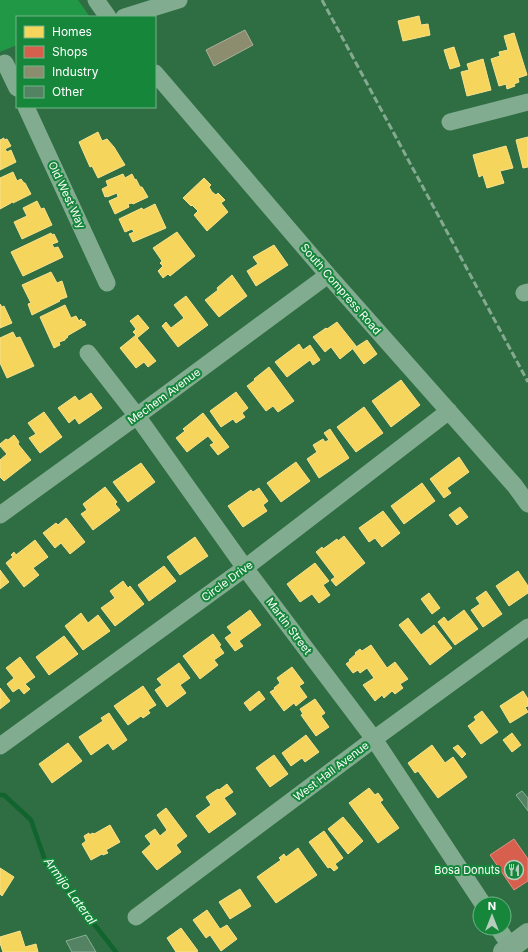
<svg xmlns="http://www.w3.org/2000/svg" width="528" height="952" font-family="Inter,sans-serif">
<rect width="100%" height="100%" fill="#2f6d43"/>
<path fill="#209846" d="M0 0H78L90 17H17V45L0 52Z"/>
<path fill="#f6d55c" stroke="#f9e28d" d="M419 16 421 25 428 24 430 35 403 41 398 21Z
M514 33 527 75 518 78 519 82 514 84 515 86 507 89 506 84 499 86 491 59 500 56 499 52 508 50 504 36Z
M454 47 460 66 450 69 444 50Z
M483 59 491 90 467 96 461 72 469 70 467 64Z
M98 132 102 141 107 139 114 147 125 165 98 178 92 166 90 167 79 142Z
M528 137V167L523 168 516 140Z
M4 138V140L7 139 11 146 5 149 7 152 11 150 16 162 0 170V140Z
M506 146 513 168 500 171 504 183 487 188 483 175 479 177 473 155Z
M13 172 17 181 21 179 24 183H25L31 194 13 203 12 201 11 203 0 209V178Z
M123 174 125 178 132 174 135 180 136 179 140 187H142L148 197 133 204 132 203 128 204 129 207 115 214 109 201 118 197 117 193 107 197V196L105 197 102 189 108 186 106 181Z
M204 178 211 185 209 187 212 192 216 195 218 193 225 200 221 203 228 212 207 231 194 215 198 211 192 205 191 206 183 198Z
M37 201 41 209 44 208 52 225 22 239 14 222 27 216 23 208Z
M155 204 166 228 133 242 129 234 134 232 132 229 125 232 119 219 142 208 143 210Z
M177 232 195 256 170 276 168 274 163 278 158 271 163 266 160 263 162 261 153 248Z
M51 233 52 235 54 234 58 242 52 244 54 248 58 247 63 257 23 276 11 252Z
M274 245 288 265 256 286 247 271 258 264 253 257Z
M51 272 57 283 62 281 67 297 59 300 60 301 32 315 28 304 31 303 22 285Z
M232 275 247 296 219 317 205 300 218 290 217 288Z
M186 296 208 325 178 347 162 326 166 322 171 328 184 318 174 305Z
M0 304 2 307 4 306 12 323 0 328Z
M65 305 71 318 76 316 79 321 81 319 83 322 84 321 86 325 67 336 68 337 65 339V340L59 342 60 345 54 348 40 317Z
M138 315 149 328 137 338 156 361 148 367 144 362 136 368 120 348 136 335 133 332 136 329 130 321Z
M337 322 356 346 340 359 331 347 325 352 313 337 326 328 327 329Z
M13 332 16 338 20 337 34 366 7 378 0 363V338Z
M367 340 377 354 364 364 353 349Z
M299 344 303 350 310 345 320 360 313 365 310 360 287 377 275 362Z
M269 367 294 401 278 412 273 406 266 411 247 386 255 380 254 379Z
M401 380 420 405 391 427 372 401Z
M236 392 248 408 242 413 245 417 236 423 233 419 221 427 210 411Z
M91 393 102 408 79 424 75 418 69 423 58 408 75 396 79 401Z
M364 407 383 433 356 452 337 427Z
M44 412 62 437 40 453 29 438 36 434 28 423Z
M203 413 229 447 218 455 210 445 214 443 208 436 187 452 176 438 185 431 183 429Z
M330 429 349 458 319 478 307 459 317 452 313 445 323 439 325 442 329 440 324 433Z
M14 435 19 442 18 444 31 460 4 481 0 477V460L7 454 0 446V444L6 439 8 440Z
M459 457 469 472 447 488 451 493 444 498 430 479Z
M296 462 310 481 281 502 267 483Z
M141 463 155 482 128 502 113 482Z
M422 483 435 501 404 524 391 506Z
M105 487 117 502 115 504 120 510 93 530 81 514 87 510 83 504Z
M259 488 268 501 263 505 267 511 243 527 228 506 251 490 253 492Z
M460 507 468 517 457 525 449 515Z
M383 511 400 533 382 547 375 538 369 542 359 528Z
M66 518 85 542 70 554 61 543 55 548 43 533 56 523 58 525Z
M344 536 365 563 336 586 331 580 335 577 316 552 322 547 323 549 337 539 338 541Z
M195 537 208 556 180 575 167 557Z
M35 540 48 557 33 568 39 575 24 587 6 563 13 557 11 555 14 552 16 555Z
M315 563 329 581 323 585 330 595 319 603 312 594 300 602 287 584Z
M164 566 176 581 149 601 138 585Z
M0 570 9 582 0 589Z
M518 571 528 586V593L509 606 496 586Z
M123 581 128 588 130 586 144 604 115 626 101 608 115 598 110 591Z
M486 591 502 614 483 627 471 610 480 604 476 598Z
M429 593 440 608 432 614 421 599Z
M250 610 261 625 239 641 243 646 235 651 225 638 232 633 227 627Z
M464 610 478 629 455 645 438 622 444 617 448 622Z
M81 613 88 623 98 615 110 631 83 650 65 626Z
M408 618 421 635 434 625 452 648 430 665 399 625Z
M213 634 221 645 219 646 224 653 214 660 218 665 200 679 183 656Z
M64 636 78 654 49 675 36 657Z
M371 645 387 668 395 662 408 679 400 684 403 688 395 694 392 691 384 698 382 695 375 701 363 685 374 678 367 668 360 673 358 670 353 673 346 664 350 661 349 660 356 654 355 653 360 649 362 651Z
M20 657 35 677 25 684 30 689 24 694 19 688 13 692 7 684 14 678 6 668Z
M179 663 190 678 180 685 186 693 167 707 155 690 162 685 157 679Z
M292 667 304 683 299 686 307 697 296 706 294 703 284 711 270 692 275 689 274 688 280 683 277 678Z
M143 686 156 705 148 710 150 713 143 718 141 716 128 725 114 706Z
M0 688 10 701 0 709Z
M259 691 265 699 250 711 244 703Z
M523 691 528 699V706L525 707 528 712 510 723 500 706Z
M315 699 325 713 321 716 329 727 316 736 301 715 303 714 300 709Z
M482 711 498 732 481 744 468 726 476 720 474 717Z
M109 713 127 740 113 750 108 743 91 755 79 737 103 721 101 718Z
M512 733 521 745 512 752 503 740Z
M306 735 319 752 305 762 302 758 291 766 282 753Z
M68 743 82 761 52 783 39 764Z
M432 745 445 763 453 757 467 777 438 798 418 771 415 773 408 763Z
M458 745 466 754 462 758 453 748Z
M274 755 288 774 270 787 256 768Z
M227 784 233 792 224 798 236 814 209 833 196 816 211 805 206 797 218 789 219 790Z
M369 788 375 795 378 793 383 800 380 802 399 828 378 843 349 803Z
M166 808 187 836 176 845 181 852 157 870 142 852 151 844 145 836 155 829 160 836 167 830 157 815Z
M343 817 363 841 348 854 328 829Z
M110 825 120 842 106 850 108 853 103 855 102 854 91 860 82 844 86 841 84 836 89 833V835L93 833 94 834Z
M324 831 343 858 335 864 338 868 334 871 330 867 328 868 309 842Z
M298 848 317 875 276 903 257 877 281 860 279 858 284 854 286 857Z
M0 868 14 877 2 896 0 894Z
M240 889 251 906 230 919 219 902Z
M207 910 220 929 227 925 237 939 221 951 210 935 206 938 193 920Z
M181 928 198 951 196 952H176L167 938Z
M20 931 25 947 36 944 38 952H3L0 943V937Z"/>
<path fill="#d6604d" stroke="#e29082" d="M514 839 528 859V881L514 890 490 855Z"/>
<path fill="#8c8c6e" stroke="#aeae9a" d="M245 30 253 45 214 66 206 50Z"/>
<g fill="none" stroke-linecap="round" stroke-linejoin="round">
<path stroke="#11642d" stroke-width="4.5" d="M0 795H4L31 820 46 863 116 952"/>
</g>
<path fill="#538362" stroke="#89b096" d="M522 791 528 798V811L516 795Z
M86 935 96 952H72L66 941Z"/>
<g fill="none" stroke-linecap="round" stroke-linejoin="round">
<path stroke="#81ac8f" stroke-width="17" d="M96 0 108 17
M124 17 179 0
M5 63 17 88
M155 73 328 275 515 486 528 504
M26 107 107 283
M450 122 528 102
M524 293 528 292
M88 353 137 416 245 568 374 739 483 904
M0 515 137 416 328 275
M0 746 245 568 449 411
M136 917 374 739 528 627
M498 928 511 947"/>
<path stroke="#80a98e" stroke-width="22" d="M504 952 528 934"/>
<path stroke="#84ab91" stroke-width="3" stroke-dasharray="7 3" stroke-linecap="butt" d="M322 0 528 382"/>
</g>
<defs>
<symbol id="restaurant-ring" viewBox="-11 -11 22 22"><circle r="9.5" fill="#16863b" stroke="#b6ccbd" stroke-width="1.5"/><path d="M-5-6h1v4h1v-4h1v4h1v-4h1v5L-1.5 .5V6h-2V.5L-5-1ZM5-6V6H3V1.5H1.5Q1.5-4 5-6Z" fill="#b6ccbd"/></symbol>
</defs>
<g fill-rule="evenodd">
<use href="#restaurant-ring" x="503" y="859" width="22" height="22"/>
</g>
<g text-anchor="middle" stroke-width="4" stroke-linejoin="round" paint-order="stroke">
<g font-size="11" fill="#fff" stroke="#16863b">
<text transform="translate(67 195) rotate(65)" y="4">Old West Way</text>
<text transform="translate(341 289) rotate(49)" y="4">South Compress Road</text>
<text transform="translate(164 396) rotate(-36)" y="4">Mechem Avenue</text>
<text transform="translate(227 581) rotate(-36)" y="4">Circle Drive</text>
<text transform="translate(289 626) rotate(53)" y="4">Martin Street</text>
<text transform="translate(331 771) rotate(-37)" y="4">West Hall Avenue</text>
</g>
<g font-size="11" fill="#fff" stroke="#16863b" text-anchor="end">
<text x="500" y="874">Bosa Donuts</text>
</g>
<g font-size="12" font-style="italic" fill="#f6fef9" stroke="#16863b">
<text transform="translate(70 891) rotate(54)" y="4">Armijo Lateral</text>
</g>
</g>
<rect x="16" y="16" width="140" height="92" fill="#16863b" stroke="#73b689"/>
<rect x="24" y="26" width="20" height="12" fill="#f6d55c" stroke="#73b689"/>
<text x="52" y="36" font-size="12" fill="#ffffff">Homes</text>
<rect x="24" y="46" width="20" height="12" fill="#d6604d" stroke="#73b689"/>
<text x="52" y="56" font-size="12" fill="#ffffff">Shops</text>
<rect x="24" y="66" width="20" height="12" fill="#8c8c6e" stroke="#73b689"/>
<text x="52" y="76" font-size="12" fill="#ffffff">Industry</text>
<rect x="24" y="86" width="20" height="12" fill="#538362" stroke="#73b689"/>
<text x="52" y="96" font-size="12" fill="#ffffff">Other</text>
<g transform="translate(492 916)"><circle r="19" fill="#16863b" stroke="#73b689"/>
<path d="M0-3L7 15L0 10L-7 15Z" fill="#b6ccbd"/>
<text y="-6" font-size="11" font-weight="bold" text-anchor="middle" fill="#ffffff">N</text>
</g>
</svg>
